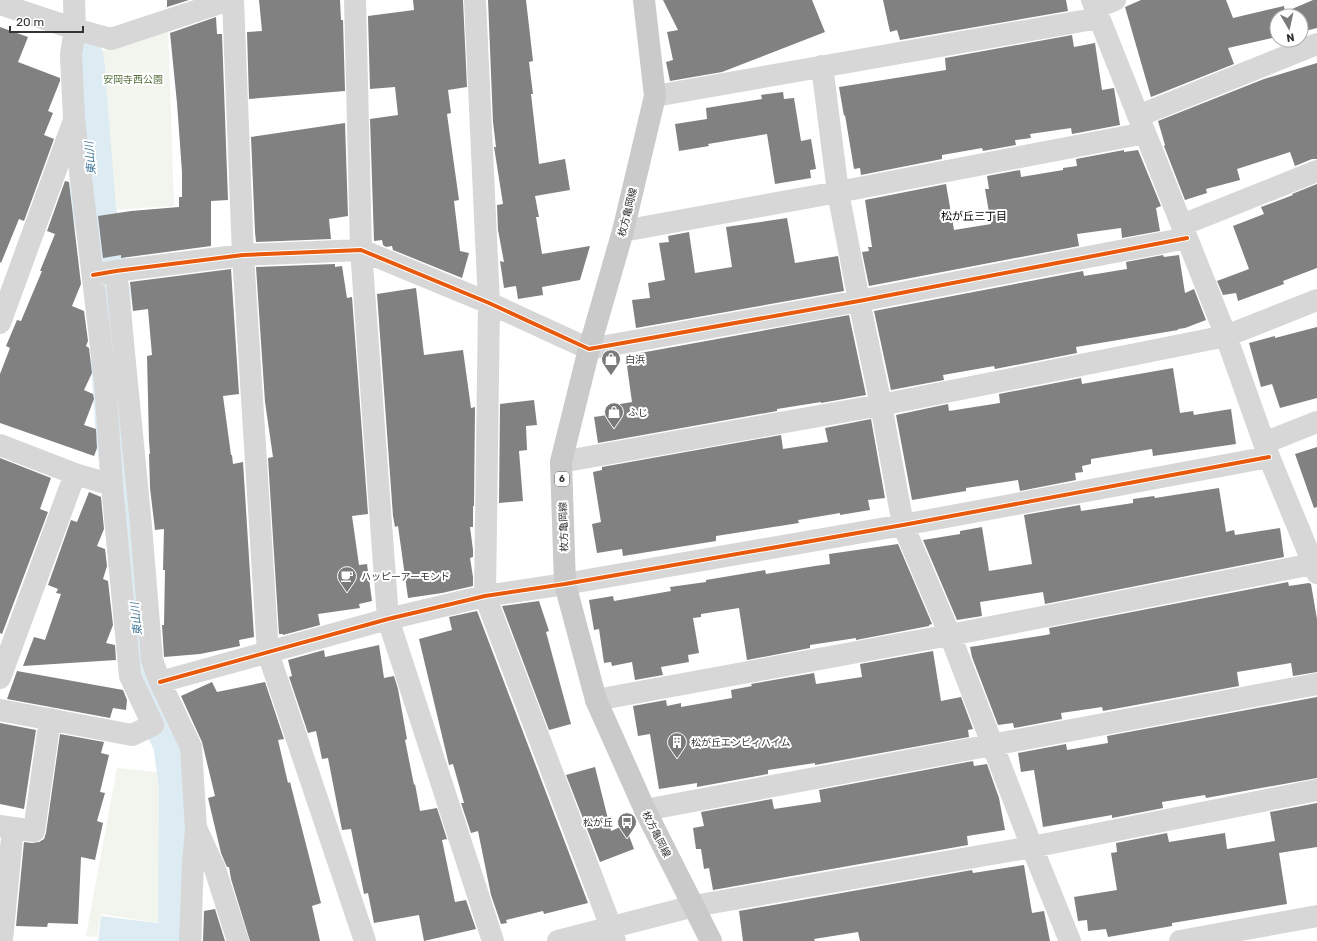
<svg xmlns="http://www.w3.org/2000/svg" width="1317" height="941" font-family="Rubik,'Noto Sans JP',sans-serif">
<rect width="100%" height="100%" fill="#fff"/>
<path fill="#f1f5ed" d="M168 28 174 206 111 210 95 53Z
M117 768 167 773 165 924 101 914 97 937 86 936Z"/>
<path fill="#ddebf3" d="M101 916 165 924 164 941H98Z"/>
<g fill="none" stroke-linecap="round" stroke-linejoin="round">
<path stroke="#ddebf3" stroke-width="44" d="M82 59 94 209 103 257
M108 290 117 422 141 672 175 743 181 787 180 941"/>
</g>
<path fill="#818181" d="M167 0H189L167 7Z
M259 0H340L341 20H343L345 91 249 99 247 32 262 31Z
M413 0H463L467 87 448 90 451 113 447 114 459 200 454 201 460 251 469 253 462 278 393 250 392 246 386 247 383 245 382 240 374 241 370 119 398 115 395 87 370 89 368 16 414 10Z
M488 0H526L533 61 529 62 533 94H531L539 164 565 159 570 190 535 196 539 217H536L542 254 590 246 580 280 542 287 543 295 518 299 516 286 504 288 500 261 504 262 498 230 497 205 503 204 495 153 494 147H496L493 122Z
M663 0H812L825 32 722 72 670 81 666 62 673 60 667 32 678 30Z
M883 0H1066L1068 11 900 40 897 30 890 32Z
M1141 0H1226L1233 18 1284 6 1285 12 1313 0H1317V28L1301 32V16H1277V37L1228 48 1234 64 1151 97 1125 7Z
M216 17 217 34H222L228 200 211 201V246L121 258V255L103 258 98 216 131 211 179 207V197H182V172L177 103 170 33Z
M0 27 28 37 18 62 60 78V81L48 111 53 113 44 135 54 139 24 221 19 219 1 263 0 262Z
M1072 35 1074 47 1095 43 1102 90 1114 88 1120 125 1072 134 1071 128 1030 134 1031 138 1015 140 1016 145 983 151 982 148 942 155V159L861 175 860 168 854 169 845 115 844 116 839 87 946 70 945 58Z
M1317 63V159H1312L1295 166 1290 152 1237 169 1240 180 1206 189 1207 193 1185 200 1164 146 1165 145 1158 121 1264 79Z
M783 92 784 99 794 98 801 141 811 139 816 169 810 170 811 178 775 184 767 134 708 144 709 146 679 151 675 124 707 119 706 108 762 99 761 95Z
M345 123 348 216 329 219 331 239 256 242 255 232 251 137Z
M1124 150V152L1138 150 1161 206 1156 208 1160 231 1122 238 1121 228 1077 234 1079 246 869 286 862 252 869 251 868 247H872L865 200 946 184 954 230 991 224 985 189H989L987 176 1020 170 1021 177 1063 170V168L1077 166 1076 159Z
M65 181 69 182 81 284 72 306 84 311 88 341 86 346 89 348 92 373 84 390 93 394 94 399 84 425 96 429 97 448 94 456 0 423V374L10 348 6 346 17 320 21 321 42 271H40L55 234 47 231Z
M1317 184V268L1283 281 1284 284 1238 301 1236 293 1223 295 1217 281 1249 269 1233 226 1264 214 1261 207 1293 195 1292 194Z
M787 218 795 263 838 256 844 291 636 328 632 300 650 298 648 283 665 280 659 243 669 242 668 236 689 232 695 273 732 267 726 227Z
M1163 255 1164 257 1179 255 1185 293 1194 289 1206 320 1185 328 1178 329V330L1076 347 1077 353 995 369 994 366 943 375 944 380 891 390 874 311 1083 271 1084 276 1127 269 1126 262Z
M335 264V267L342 266 347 298 352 297 368 514 352 516 359 565 367 564 372 601 359 604 360 608 318 614 320 625 283 635V634H279L268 458 273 457 265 402 256 267Z
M231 269 239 394 223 396 231 455H232L233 464 243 462 254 637 239 640 240 646 200 654 164 657 162 625H164L165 570H163L164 529 155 530 150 488 149 454H150L149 441 147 356 152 355 148 309 133 311 130 282Z
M416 288 424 355 463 350 471 408 475 407 474 506H473V527H470L473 550V557L470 558 473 577V586L442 593 408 598 398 526 395 527 393 516 377 294Z
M849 315 866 395 821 403V402L777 409V411L598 443 594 417 621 413 620 404 632 402 626 359 641 357 640 353Z
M1317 327V398L1280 408 1272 384 1261 387 1249 343 1275 336V338Z
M1173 368 1180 413 1193 411 1194 415 1231 409 1236 444 1153 456 1152 449 1091 459V464L1082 466 1083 472 1075 473 1076 480 1020 491 1018 480 966 488V491L912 500 896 415 948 404 949 411 1000 403 999 394 1081 378 1082 384Z
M534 400 537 425 526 426 527 450 519 451 523 501 499 503 500 404Z
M871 419 885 498 868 500 870 510 840 515V513L798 520 799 523 716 536V541L623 556 622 549 597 553 592 524 601 522 593 472 602 470V467L781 435 783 449 828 442 825 428Z
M1317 447V507L1314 508 1295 454Z
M0 458 51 478 40 509 48 512 2 634 0 633Z
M1219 488 1226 532 1234 530 1235 535 1280 528 1284 557 1045 604 1043 592 980 602 982 616 957 620 923 540 960 534V531L982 527 989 571 1032 564 1024 515 1080 505 1081 511 1133 503V499L1154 496 1155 498Z
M89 492 101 497 104 529 97 546 105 549 107 566 103 579 108 581 113 625 106 643 115 645 116 660 23 666 34 637 45 640 61 594 56 593 58 589 48 585 71 520 77 522Z
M898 544 932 624 929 625V626L856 640V638L810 645V648L747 660 739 608 701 614V617L693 618 699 653 688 655 689 662 661 667 663 675 635 680 632 662 612 666 611 662 604 663 599 629 594 630 589 600 613 596 614 601 671 591 670 587 706 582V580L765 570 766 574 815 566 830 564 829 554Z
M1288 582 1289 586 1309 583 1311 584 1317 619V672L1293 676 1291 663 1237 672 1239 686 1103 711 1102 707 1061 713 1062 719 1014 728 1013 723 998 725 972 657 970 647 1046 635 1050 634 1049 628Z
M539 601 549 631 546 632 571 724 549 730 502 606Z
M477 611 588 903 544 914 543 911 506 920 507 923 501 924 491 895 478 831 471 833 461 803H464L453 764 449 765 419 639 452 630 449 617Z
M379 645 384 678 394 676 398 689 407 739 405 740 414 785 415 784 420 811 437 808 447 839 442 840 455 902 466 900 476 929 424 941 419 915 374 923 368 893 364 894 351 829 342 830 328 758 322 759 316 731 308 733 289 677 292 676 288 660 324 650 325 657Z
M933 651 941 701 961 697 973 729 968 730 969 737 815 765V763L768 770V774L697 787V783L659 789 650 734 638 736 633 706 666 700 667 706 681 703V707L732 698 731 690 752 686 751 684 814 673 816 684 862 677 860 664Z
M17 671 123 690 127 700 126 710 113 708 110 718 7 699Z
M212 682 217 692 265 682 284 739 278 740 288 783 290 782 321 903 312 906 320 941H250L231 879 229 867H227L221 853 208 798 215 796 202 742 181 696Z
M1317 697V778L1206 798 1205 795 1162 802 1163 808 1112 818V815L1043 827 1034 770 1021 772 1018 753 1066 744 1067 750 1108 743 1107 736Z
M0 723 36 730 24 809 0 804Z
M60 734 104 742 101 753 109 755 100 792 105 793 97 821 103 823 95 860 81 857 78 924 48 923 47 927 16 926 24 842 32 843 39 842 44 839 46 833Z
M973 761 974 766 987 764 999 798 1005 830 967 836 968 845 713 890 709 868 704 869 701 849H696L693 828 704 826 701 812 772 799 774 809 821 802 819 790Z
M595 767 611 831 625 825 634 849 600 862 566 775Z
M1317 803V847L1279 853 1287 904 1172 923V926L1108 937 1106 929 1088 931 1087 920 1078 921 1074 897 1117 890 1111 853 1117 852 1116 843 1167 833 1169 842 1225 833 1227 849 1275 841 1270 812Z
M1024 865 1032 913 1044 911 1050 941H860L858 932 814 939 815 941H743L739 911 972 870 973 873Z
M215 909 225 941H203L204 911Z"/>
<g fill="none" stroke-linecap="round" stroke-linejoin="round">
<path stroke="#d7d7d7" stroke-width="22" d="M74 0 75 29 71 54 74 119 105 380 112 485
M233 0 243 255 268 653 365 941
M355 0 361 250 388 619 493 941
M475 0 489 303 485 596 611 927 615 941
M0 4 75 29 111 39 229 0
M1095 8 1115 0
M822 66 838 192 859 301 881 405 903 525 950 635 1032 847 1070 941
M655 96 1099 18
M1138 116 1317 44
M1182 225 1317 171
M623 231 838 192 1145 133
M116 271 141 526 152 660 160 682 191 747 196 828 215 869 238 941
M93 275 116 271 243 255 361 250 489 303 589 349 859 301 1187 238
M1317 300 1226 336 1269 457 1317 573
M0 323 73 123
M1264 443 1317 422
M0 445 75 474 112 485 130 676 153 725 132 735 0 710
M561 462 881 405 1226 336 1092 0
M0 678 75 474
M160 682 388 619 485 596 565 584 903 525 1269 457
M596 700 950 635 1313 564
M645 810 1317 684
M0 826 34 831 50 719
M2 940 13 828
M190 941 193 862 196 829
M558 941 694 906 1032 847 1317 790
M1180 941 1317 916"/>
<path stroke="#cacaca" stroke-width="22" d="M644 0 655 96 623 231 589 349 561 462 565 584 596 700 645 810 711 941"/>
<defs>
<path id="cycleway" d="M93 275 116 271 243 255 361 250 489 303 589 349 859 301 1187 238
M160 682 388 619 485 596 565 584 903 525 1269 457"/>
</defs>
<use href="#cycleway" stroke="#fff" stroke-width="6"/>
<use href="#cycleway" stroke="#e8590c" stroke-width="4"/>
</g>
<defs>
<symbol id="shop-pin" viewBox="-11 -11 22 30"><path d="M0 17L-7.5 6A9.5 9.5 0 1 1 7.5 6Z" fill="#7a7a7a" stroke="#fff"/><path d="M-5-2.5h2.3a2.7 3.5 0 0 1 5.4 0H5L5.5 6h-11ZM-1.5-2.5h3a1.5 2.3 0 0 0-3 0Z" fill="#fff"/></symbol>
<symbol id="cafe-pin" viewBox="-11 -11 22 30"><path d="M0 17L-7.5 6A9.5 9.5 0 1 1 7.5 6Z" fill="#7a7a7a" stroke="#fff"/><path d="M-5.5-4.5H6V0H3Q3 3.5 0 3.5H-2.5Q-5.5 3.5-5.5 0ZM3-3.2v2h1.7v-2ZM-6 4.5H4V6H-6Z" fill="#fff"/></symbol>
<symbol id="building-pin" viewBox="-11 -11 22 30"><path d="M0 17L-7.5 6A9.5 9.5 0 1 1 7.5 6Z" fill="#7a7a7a" stroke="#fff"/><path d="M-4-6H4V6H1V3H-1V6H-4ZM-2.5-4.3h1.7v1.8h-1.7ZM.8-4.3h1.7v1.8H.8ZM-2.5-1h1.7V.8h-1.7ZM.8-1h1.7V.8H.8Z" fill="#fff"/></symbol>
<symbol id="bus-pin" viewBox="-11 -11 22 30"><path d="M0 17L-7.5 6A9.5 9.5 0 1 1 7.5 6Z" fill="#7a7a7a" stroke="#fff"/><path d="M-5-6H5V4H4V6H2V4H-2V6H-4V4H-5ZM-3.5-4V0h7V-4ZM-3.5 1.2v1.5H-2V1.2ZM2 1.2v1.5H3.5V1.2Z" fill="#fff"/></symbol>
</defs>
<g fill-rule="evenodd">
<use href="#shop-pin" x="600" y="348" width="22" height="30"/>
<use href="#shop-pin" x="603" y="401" width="22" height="30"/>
<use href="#cafe-pin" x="336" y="565" width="22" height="30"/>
<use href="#building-pin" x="666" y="731" width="22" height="30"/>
<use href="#bus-pin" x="616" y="811" width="22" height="30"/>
</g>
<g text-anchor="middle" stroke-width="4" stroke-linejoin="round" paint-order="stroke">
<rect fill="#fff" stroke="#707070" stroke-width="1" x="555" y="472" width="14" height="14" rx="3"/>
<g font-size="9" font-weight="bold" fill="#333">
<text x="562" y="482">6</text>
</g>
<g font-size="10" fill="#56703f" stroke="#fff">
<text x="133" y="83">安岡寺西公園</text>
</g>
<g font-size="10" fill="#333" stroke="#fff">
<text transform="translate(627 212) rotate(-76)" y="4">枚方亀岡線</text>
<text transform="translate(563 527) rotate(-92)" y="4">枚方亀岡線</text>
<text transform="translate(657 834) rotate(63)" y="4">枚方亀岡線</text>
</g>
<g font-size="10" fill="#333" stroke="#fff" text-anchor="start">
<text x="625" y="363">白浜</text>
<text x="628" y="416">ふじ</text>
<text x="361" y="580">ハッピーアーモンド</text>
<text x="691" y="746">松が丘エンビィハイム</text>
<text x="613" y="826" text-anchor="end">松が丘</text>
</g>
<g font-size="11" font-style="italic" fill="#3f7597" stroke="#fff">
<text transform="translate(90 158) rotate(-94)" y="4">東山川</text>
<text transform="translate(136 619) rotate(-96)" y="4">東山川</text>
</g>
<g font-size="11" fill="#000" stroke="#fff">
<text x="974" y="220">松が丘三丁目</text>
</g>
</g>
<g transform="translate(1289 28) rotate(171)"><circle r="19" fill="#ffffff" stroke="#adadad"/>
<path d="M0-3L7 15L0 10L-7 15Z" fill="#7a7a7a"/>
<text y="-6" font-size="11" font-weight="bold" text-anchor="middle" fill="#333333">N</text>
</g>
<path d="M10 26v6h73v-6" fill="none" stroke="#333333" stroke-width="2"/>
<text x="16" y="26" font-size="12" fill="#333333" stroke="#ffffff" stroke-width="3" paint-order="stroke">20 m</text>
</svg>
